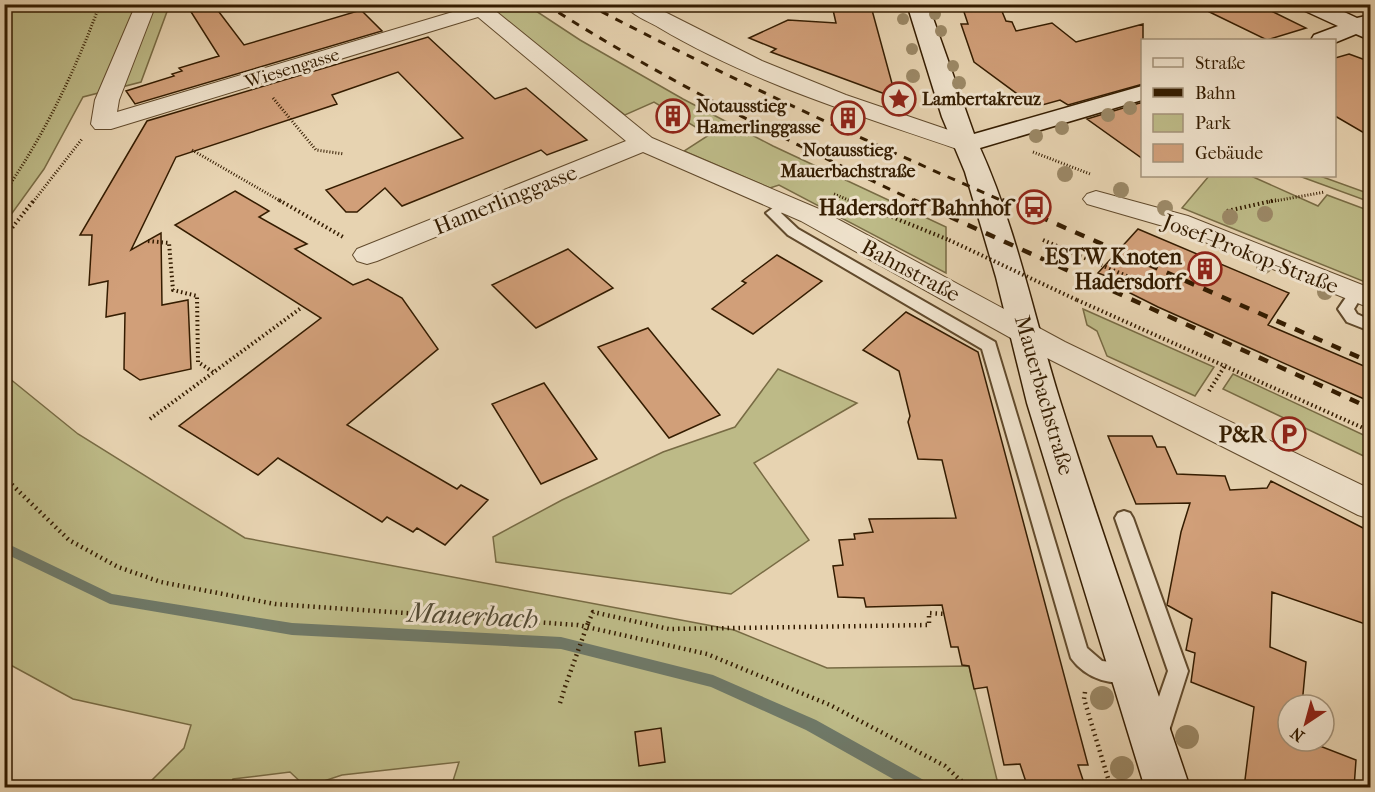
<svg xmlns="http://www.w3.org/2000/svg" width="1375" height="792" font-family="'IM FELL French Canon',serif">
<rect width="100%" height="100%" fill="#e7d3b1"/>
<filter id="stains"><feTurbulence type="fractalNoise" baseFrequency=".00333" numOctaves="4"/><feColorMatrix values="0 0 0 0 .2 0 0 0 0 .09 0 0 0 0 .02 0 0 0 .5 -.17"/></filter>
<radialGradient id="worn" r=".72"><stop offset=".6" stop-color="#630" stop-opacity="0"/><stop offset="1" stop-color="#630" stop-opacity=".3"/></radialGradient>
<path fill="#bdba87" stroke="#786b44" stroke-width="1.5" d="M5 5H187L168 9 141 82 83 97 44 169 5 223Z
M484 5H527L580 40 683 99 773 146 946 227V273L779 185 770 188 684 151 709 135 654 102 625 115Z
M1209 176H1251L1318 206 1327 195 1370 211V284L1182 208Z
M1299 176H1320L1370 194V202Z
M1083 309 1214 367 1195 396 1107 356 1097 331 1087 325Z
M778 369 857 403 754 463 809 540 731 594 496 562 493 537 562 500 663 452 735 427Z
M4 374 78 434 245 538 734 630 827 668 969 666 998 784 1091 787H451L459 762 342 775 306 787 290 772 233 779 230 787H145L184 748 191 725 73 699 5 662Z
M1233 374 1370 438V459L1223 389Z"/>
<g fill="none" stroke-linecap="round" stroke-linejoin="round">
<path fill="#6f7968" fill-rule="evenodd" d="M4 542 112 594 292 623 561 637 713 675 816 720 929 783 931 788H909L806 730 711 687 561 649 292 635 110 604 4 553Z"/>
</g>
<path fill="#d19f79" stroke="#341c00" stroke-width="1.5" d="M186 4H213L244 45 361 10 382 31 135 104 126 91 174 76 172 74 182 71 179 68 219 56Z
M1193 4H1257L1306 28 1267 40Z
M963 9H1001L1006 21 1012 22 1016 31 1052 23 1076 42 1143 24V84L1068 105 1060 100 1035 107 974 62 961 24H968Z
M833 10H872L896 98 771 52 776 49 749 38 788 20 836 23Z
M428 37 495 99 526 88 587 140 547 155 541 150 402 206 385 188 357 212H346L326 190 463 138 398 72 332 95 337 104 176 157 131 250 161 233 162 305 188 300 191 369 140 380 124 369 125 313 106 317 108 281 89 285 92 235H80L147 121Z
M1349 54 1371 62V137L1335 116V58Z
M1143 102V159L1087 119Z
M235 191 269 211 259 217 307 244 295 249 353 285 368 279 402 298 438 349 347 425 457 489 461 485 488 500 445 545 417 528 413 532 387 517 382 522 278 458 258 475 179 426 321 318 175 225Z
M1138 229 1289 293 1268 325 1371 369V402L1158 307 1130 293 1135 287 1098 273Z
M568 249 613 288 536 328 492 285Z
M777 255 822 281 753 334 712 309 746 283 742 281Z
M906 312 978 352 1088 765H1078L1085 786 1027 785 1020 764 1004 765 987 687 974 689 969 666 962 665 958 647H951L942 605 866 607 864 598 838 597 833 566 843 565 839 540 855 539 854 534 873 532 869 519 956 518 942 460 918 459 908 422 910 416 899 371 863 350Z
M648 328 661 344 720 415 669 438 598 347Z
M544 383 597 459 541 484 492 404Z
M1108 436H1152L1157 447H1165L1177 474 1225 476 1230 490 1267 488 1271 481 1371 532V626L1272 592 1270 647 1306 662 1302 705H1288V741H1307L1356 760 1354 788H1244L1254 707 1191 682 1195 653 1186 650 1192 619 1167 605 1181 532 1190 503 1136 504Z
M661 728 665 762 639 766 635 732Z"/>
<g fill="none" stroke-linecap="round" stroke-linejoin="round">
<defs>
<path id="service" d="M785 199 792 203 781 213 798 229 995 342 1087 648 1102 661 1138 665 1141 672 1138 679C1114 688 1086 679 1071 658L982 349 788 235 766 213Z
M1356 289 1363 294 1354 309 1357 314 1370 320V331L1347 322 1338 309 1351 290Z
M1124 511 1130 513 1133 518 1188 671 1168 734 1165 741 1157 744 1149 741 1146 734 1168 671 1115 518 1118 513Z"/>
<path id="minor" d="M136 4H156L119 100 117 112 466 8 464 4H487L652 138 819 209 1065 342 1370 489V519L1358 515 1043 356 801 221 643 152 377 261 367 264 357 261 353 255 357 249 626 141 478 17 111 129H95L91 124 95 100Z
M624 4H649L762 61 846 95 975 139 978 144 975 149 966 151 957 149C856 114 750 82 658 27 648 21 631 15 624 4Z
M1096 191 1188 216 1370 288V308L1170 228 1087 204 1083 199 1087 194Z"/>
<path id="secondary" d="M907 4H928L974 134 1142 86V100L980 148C1017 230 1034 318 1061 404 1101 532 1147 660 1190 788H1145L1027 403 996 277 965 172 942 117Z
M1299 4H1327L1357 18 1370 15V40L1356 34 1334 43V40H1311L1314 35 1338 26 1301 9Z"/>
</defs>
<use href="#service" stroke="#614a2c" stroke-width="4"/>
<use href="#minor" stroke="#614a2c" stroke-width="2"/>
<use href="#secondary" stroke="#341c00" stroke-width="3"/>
<path stroke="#341c00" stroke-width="3" stroke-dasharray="1 2" stroke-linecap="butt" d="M273 98 316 150 344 154
M192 150 282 202
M1033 152 1090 174
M4 193C45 134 75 71 100 4
M834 194 853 202
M33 202 82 139
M1269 202 1325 192"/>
<path stroke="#341c00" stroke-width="4" stroke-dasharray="1.5 3" stroke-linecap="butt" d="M279 200 345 238
M850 200 949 240
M1227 211 1276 200
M4 238 34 200
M1043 240 1143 283
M148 241 169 243 173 290 197 296 198 362 213 372
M1077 300 1370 431
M1209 391 1226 364
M150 419 301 308"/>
<path stroke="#341c00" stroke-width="4.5" stroke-dasharray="1.5 4" stroke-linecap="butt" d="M4 477 69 540 118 567 161 582 275 604 578 625 707 654 830 705 945 766 969 788
M588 623 593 612 669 629 929 625V613L945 614
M1085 692 1084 699 1111 788
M560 703 565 687"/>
<use href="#service" fill="#efe2cc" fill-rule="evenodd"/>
<use href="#minor" fill="#efe2cc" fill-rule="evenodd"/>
<use href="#secondary" fill="#efe2cc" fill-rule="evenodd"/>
<path stroke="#341c00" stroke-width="3" stroke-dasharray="8 8" stroke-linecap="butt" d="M545 4C664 80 789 142 917 202
M587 4C724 76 863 140 1005 202"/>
<path stroke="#341c00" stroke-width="4.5" stroke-dasharray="10 10" stroke-linecap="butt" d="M913 200 1370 408
M1002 200 1370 362"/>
<path stroke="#341c00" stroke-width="4" stroke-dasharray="1.5 3" stroke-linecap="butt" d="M949 240 1077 300"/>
<path stroke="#341c00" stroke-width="4.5" stroke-dasharray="1.5 4" stroke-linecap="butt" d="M565 687 588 623"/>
</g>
<g fill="#9b8866">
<circle cx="935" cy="14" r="6"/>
<circle cx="903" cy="19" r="6"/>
<circle cx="941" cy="31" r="6"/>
<circle cx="912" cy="49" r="6"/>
<circle cx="953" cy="66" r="6"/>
<circle cx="913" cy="76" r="7"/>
<circle cx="959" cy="83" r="7"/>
<circle cx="966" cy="101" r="7"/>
<circle cx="1130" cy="108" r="7"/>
<circle cx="1108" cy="115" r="7"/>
<circle cx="1062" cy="128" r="7"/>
<circle cx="1036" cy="136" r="7"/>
<circle cx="1065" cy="174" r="8"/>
<circle cx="1121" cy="190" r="8"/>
<circle cx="1165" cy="208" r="8"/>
<circle cx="1265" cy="214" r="8"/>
<circle cx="1230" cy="217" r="8"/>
<circle cx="1264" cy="266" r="8"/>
<circle cx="1325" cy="292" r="8"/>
<circle cx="1102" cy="698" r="12"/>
<circle cx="1187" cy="737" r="12"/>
<circle cx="1122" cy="768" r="12"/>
</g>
<defs>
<symbol id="sight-ring" viewBox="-11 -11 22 22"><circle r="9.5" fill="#efe2cc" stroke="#8f2418" stroke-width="1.5"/><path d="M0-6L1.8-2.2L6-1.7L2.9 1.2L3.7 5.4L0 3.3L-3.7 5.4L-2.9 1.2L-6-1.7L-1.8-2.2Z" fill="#8f2418"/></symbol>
<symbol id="building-ring" viewBox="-11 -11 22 22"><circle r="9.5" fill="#efe2cc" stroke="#8f2418" stroke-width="1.5"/><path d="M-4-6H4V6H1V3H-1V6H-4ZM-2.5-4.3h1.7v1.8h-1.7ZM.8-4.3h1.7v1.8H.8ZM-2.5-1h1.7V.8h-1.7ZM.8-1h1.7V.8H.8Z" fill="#8f2418"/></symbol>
<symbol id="bus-ring" viewBox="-11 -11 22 22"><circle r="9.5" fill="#efe2cc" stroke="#8f2418" stroke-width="1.5"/><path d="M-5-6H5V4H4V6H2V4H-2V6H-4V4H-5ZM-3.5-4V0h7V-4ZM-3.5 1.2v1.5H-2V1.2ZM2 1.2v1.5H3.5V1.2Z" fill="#8f2418"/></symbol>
<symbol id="parking-ring" viewBox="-11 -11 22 22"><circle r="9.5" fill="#efe2cc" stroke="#8f2418" stroke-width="1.5"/><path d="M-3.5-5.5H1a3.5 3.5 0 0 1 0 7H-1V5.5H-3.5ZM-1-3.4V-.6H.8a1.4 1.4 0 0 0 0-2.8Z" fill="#8f2418"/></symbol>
</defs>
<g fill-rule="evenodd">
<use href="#sight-ring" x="880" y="80" width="38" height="38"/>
<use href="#building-ring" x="654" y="97" width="38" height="38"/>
<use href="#building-ring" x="829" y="99" width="38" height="38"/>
<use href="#bus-ring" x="1015" y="188" width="38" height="38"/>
<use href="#building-ring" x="1186" y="250" width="38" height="38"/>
<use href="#parking-ring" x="1270" y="415" width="38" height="38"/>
</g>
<g text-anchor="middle" stroke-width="6" stroke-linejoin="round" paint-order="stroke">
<g font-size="18" fill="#341c00" stroke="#efe2cc">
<text transform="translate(292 68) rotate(-17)" y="6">Wiesengasse</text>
</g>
<g font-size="18" font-weight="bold" fill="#341c00" stroke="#efe2cc" text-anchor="start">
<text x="922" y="105">Lambertakreuz</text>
<text x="696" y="112">Notausstieg<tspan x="696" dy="21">Hamerlinggasse</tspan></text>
<text x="848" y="156" text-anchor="middle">Notausstieg<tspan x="848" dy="21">Mauerbachstraße</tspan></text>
</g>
<g font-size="22" fill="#341c00" stroke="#efe2cc">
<text transform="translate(505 199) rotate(-22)" y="8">Hamerlinggasse</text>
<text transform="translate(1251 253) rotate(21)" y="8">Josef-Prokop-Straße</text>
<text transform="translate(911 270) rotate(28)" y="8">Bahnstraße</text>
<text transform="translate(1045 395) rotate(74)" y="8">Mauerbachstraße</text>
</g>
<g font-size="22" font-weight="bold" fill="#341c00" stroke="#efe2cc" text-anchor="end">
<text x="1011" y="215">Hadersdorf Bahnhof</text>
<text x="1182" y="264">ESTW Knoten<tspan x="1182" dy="25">Hadersdorf</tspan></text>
<text x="1266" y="442">P&amp;R</text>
</g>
<g font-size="28" font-style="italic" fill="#524a34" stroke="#efe2cc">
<text transform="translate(473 615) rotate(3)" y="10">Mauerbach</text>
</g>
</g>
<rect width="1375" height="792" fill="none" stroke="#e7d3b1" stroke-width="24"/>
<rect x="6" y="6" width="1363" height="780" fill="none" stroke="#341c00" stroke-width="3"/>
<rect x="12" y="12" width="1351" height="768" fill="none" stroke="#341c00" stroke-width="1.5"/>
<rect x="1141" y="39" width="195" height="138" fill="#efe2cc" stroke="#a4937a" stroke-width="1.5"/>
<rect x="1153" y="58" width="30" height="9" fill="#efe2cc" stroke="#a4937a" stroke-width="1.5"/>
<text x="1195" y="69" font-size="18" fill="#341c00">Straße</text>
<rect x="1153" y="88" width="30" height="9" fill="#341c00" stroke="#a4937a" stroke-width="1.5"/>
<text x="1195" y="99" font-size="18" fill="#341c00">Bahn</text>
<rect x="1153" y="114" width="30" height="18" fill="#bdba87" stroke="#a4937a" stroke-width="1.5"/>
<text x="1195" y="129" font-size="18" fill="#341c00">Park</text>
<rect x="1153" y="144" width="30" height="18" fill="#d19f79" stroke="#a4937a" stroke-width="1.5"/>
<text x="1195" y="159" font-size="18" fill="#341c00">Gebäude</text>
<g transform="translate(1306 723) rotate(216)"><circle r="28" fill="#efe2cc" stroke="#a4937a" stroke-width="1.5"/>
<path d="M0-4.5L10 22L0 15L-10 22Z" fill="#8f2418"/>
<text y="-9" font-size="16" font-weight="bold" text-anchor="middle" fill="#341c00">N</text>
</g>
<rect width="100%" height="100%" filter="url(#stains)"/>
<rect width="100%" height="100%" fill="url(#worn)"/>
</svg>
